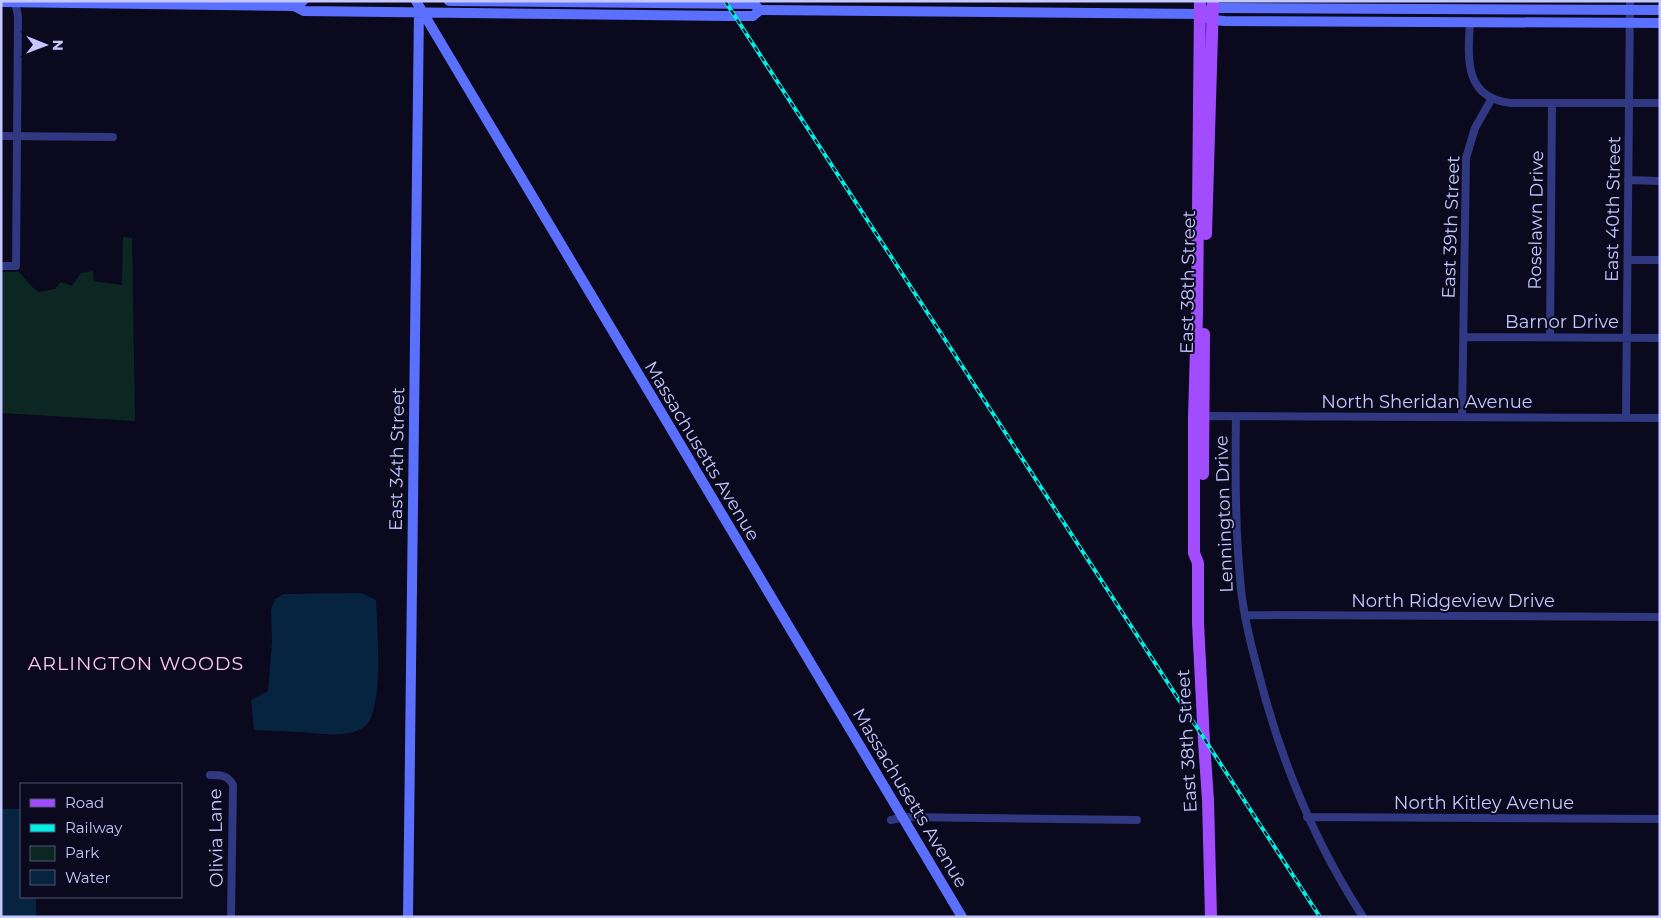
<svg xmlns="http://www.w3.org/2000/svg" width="1661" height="918" font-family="Montserrat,sans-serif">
<rect width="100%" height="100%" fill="#0a091d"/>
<path fill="#0c2722" d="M123 237 132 238 135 421 1 413V272H19L32 287 39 292 55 289 61 282 72 286 81 273 93 271 94 281 122 285Z"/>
<path fill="#06233f" d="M362 593 376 600C377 625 385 712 364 727 345 740 317 732 296 732 282 731 268 731 254 730L251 700 268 691 272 642 271 610 275 599 284 594Z
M1 809H21V897H36V917H1Z"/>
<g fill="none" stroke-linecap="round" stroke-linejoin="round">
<path stroke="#2f3881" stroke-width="8" d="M1470 22C1468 57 1463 98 1511 103H1660
M1 136 113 137
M1628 180 1660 181
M1628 260H1660
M1 266H16L18 16 15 1
M1464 337 1660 338
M1550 337 1552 103
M1236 416C1235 470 1235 524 1240 578 1242 608 1249 638 1257 667 1279 756 1313 840 1363 917
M1201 417 1209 416 1660 418
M1462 417 1466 158 1475 128 1492 98
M1626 417 1630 1
M1245 615 1660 617
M210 775C220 775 228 775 233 785L231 917
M1307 817 1660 819
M891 820 904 817 1137 820"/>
<path stroke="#5c70ff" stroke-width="10" d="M416 1 962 917
M449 1 754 4 760 10
M1 2 294 6 303 1
M294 6 304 11 730 16H753L760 10 1201 14 1212 8H1224L1660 10
M1206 17 1212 20 1225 21 1660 23
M408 917 419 8"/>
<path stroke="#a14cff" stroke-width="12" d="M1200 1 1197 314 1194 417V553L1198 563V623L1204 742 1208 800 1211 917
M1206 234 1213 1
M1203 474 1204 334"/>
<defs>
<path id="rail" d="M725 1 1320 917"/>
</defs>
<use href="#rail" stroke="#00f0e4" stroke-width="4"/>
<use href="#rail" stroke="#0a091d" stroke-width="2" stroke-dasharray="5.5" stroke-linecap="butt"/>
</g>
<g text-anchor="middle" stroke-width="4" stroke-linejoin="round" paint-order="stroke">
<g font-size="18" fill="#c5c7ff" stroke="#0a091d">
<text transform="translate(1613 209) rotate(-89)" y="6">East 40th Street</text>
<text transform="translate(1536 220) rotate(-89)" y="6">Roselawn Drive</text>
<text transform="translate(1451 227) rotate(-88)" y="6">East 39th Street</text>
<text transform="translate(1188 282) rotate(-89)" y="6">East 38th Street</text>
<text x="1562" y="328">Barnor Drive</text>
<text x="1427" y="408">North Sheridan Avenue</text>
<text transform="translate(702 451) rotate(59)" y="6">Massachusetts Avenue</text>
<text transform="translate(397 459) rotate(-89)" y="6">East 34th Street</text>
<text transform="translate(1224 514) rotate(-92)" y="6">Lennington Drive</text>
<text x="1453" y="607">North Ridgeview Drive</text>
<text transform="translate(1187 741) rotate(-93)" y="6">East 38th Street</text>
<text transform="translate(910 798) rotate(59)" y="6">Massachusetts Avenue</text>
<text x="1484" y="809">North Kitley Avenue</text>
<text transform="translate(216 838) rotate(-91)" y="6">Olivia Lane</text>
</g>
<g font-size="19" letter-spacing="1" fill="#ffc7f3" stroke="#0a091d">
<text x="136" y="670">ARLINGTON WOODS</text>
</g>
</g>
<rect width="1661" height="918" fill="none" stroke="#c5c7ff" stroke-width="5"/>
<rect x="20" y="783" width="162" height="115" fill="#0a091d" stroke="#555577"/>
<rect x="30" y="799" width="25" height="8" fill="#a14cff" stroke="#555577"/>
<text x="65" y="808" font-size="15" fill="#c5c7ff">Road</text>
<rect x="30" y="824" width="25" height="8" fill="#00f0e4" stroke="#555577"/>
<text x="65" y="833" font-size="15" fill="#c5c7ff">Railway</text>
<rect x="30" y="846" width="25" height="15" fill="#0c2722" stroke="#555577"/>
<text x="65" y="858" font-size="15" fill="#c5c7ff">Park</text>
<rect x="30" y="870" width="25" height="15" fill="#06233f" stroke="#555577"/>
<text x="65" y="883" font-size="15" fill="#c5c7ff">Water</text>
<g transform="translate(45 45) rotate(91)" stroke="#0a091d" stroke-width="4" paint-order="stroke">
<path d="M0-4L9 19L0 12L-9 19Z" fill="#c5c7ff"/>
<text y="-8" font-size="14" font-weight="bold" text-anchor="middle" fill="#c5c7ff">N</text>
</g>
</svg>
